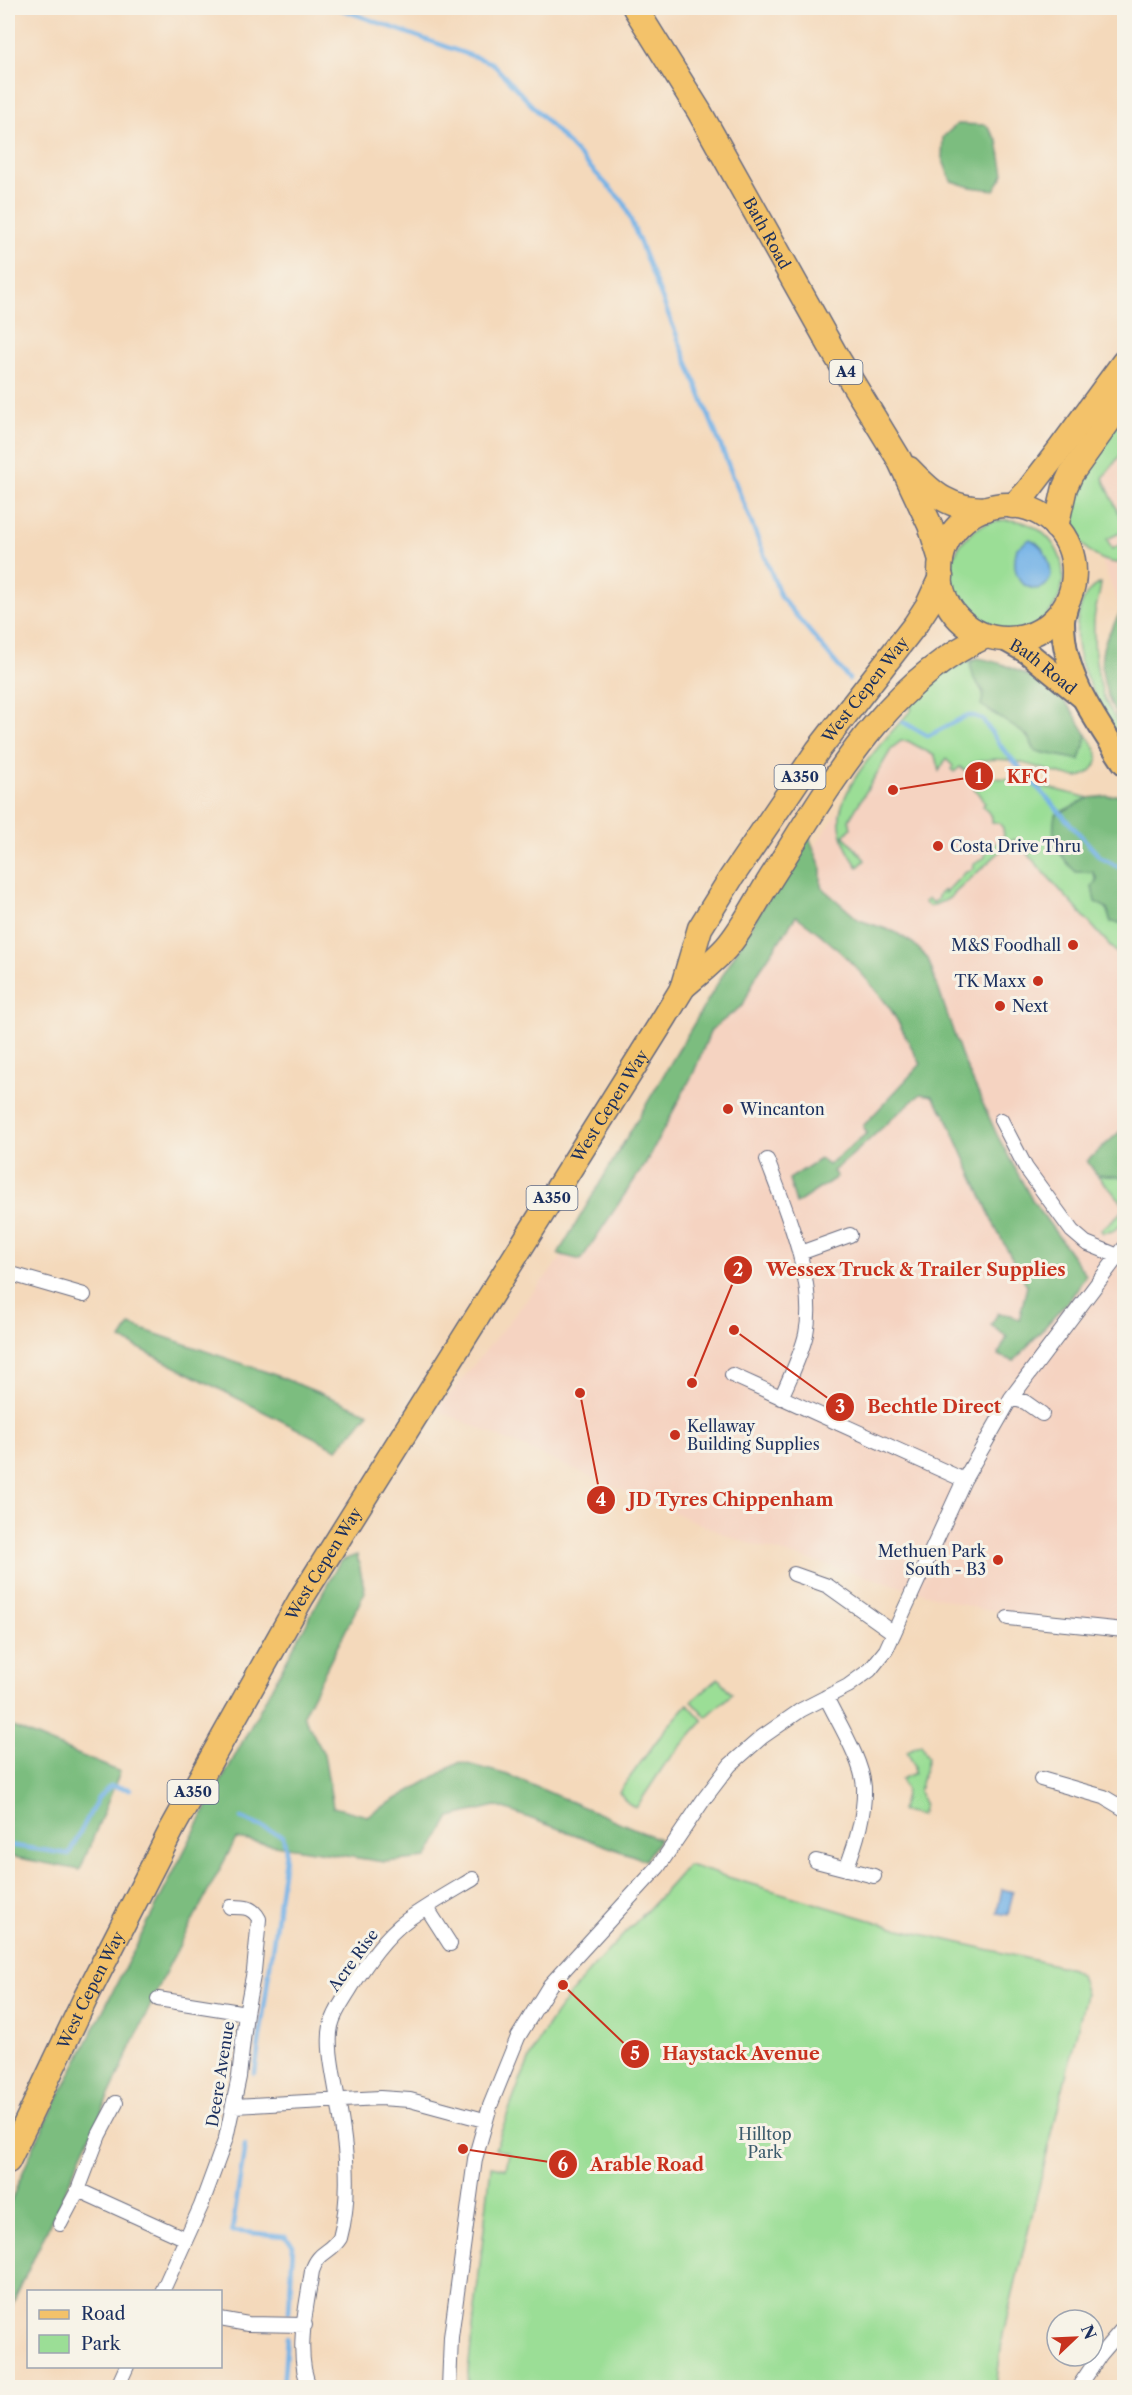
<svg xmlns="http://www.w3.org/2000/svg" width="1132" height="2395" font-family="'Libre Caslon Text',serif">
<rect width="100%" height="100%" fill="#f7f3e8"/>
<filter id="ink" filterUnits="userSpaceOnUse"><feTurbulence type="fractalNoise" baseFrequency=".0167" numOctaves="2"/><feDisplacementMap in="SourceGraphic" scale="12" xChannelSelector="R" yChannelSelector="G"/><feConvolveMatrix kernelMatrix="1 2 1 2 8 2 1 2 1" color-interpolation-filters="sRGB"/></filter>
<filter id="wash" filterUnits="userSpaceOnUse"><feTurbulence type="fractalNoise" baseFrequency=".008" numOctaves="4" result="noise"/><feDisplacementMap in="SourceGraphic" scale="24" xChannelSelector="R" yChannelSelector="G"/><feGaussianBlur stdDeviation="1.35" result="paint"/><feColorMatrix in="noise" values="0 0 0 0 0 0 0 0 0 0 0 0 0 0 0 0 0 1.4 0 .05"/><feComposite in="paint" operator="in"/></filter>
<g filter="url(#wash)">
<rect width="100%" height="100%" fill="#f4d9bb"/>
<path fill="#f5d3c1" d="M1124 432V621L1083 508Z
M913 716 1008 810 1124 937V1623L979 1609 735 1539 437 1410 560 1259 674 1073 772 904 864 777Z"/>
<path fill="#9bde96" stroke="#5b867a" stroke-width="1.5" d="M1124 414V450L1103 478 1124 525V531L1107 539 1112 549 1120 545 1122 549 1124 548V563C1108 564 1094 557 1083 545 1046 506 1102 446 1124 414Z
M951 576a56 56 0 1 1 112 0a56 56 0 1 1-112 0Z
M1101 583C1100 595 1095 607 1094 620 1093 645 1096 671 1103 695 1109 712 1124 728 1124 746 1116 736 1110 723 1103 711 1085 678 1068 644 1081 606 1085 595 1090 587 1101 583Z
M977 658 970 663C973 678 990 708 1003 719 1018 731 1026 730 1035 751L1080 760 1087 735C1090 740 1095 746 1097 753 1100 765 1088 777 1076 777 1042 773 1007 749 972 764V767L965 771 960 767 954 772 952 769 953 766 946 759 939 771 935 756 908 741H901L892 748 849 820 851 828 844 836 865 860 858 867C847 852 838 834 840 815 845 779 888 736 912 709L907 704C925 684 951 666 977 658Z
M994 778 1012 779 1089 798 1055 815 1093 872 1111 922 1124 923V961L1014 839 948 899 930 907 924 902 928 899 933 903 938 899V895L944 890 945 893 966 871 967 872 974 868 973 865 985 857V854L1004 836 1003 828 999 823 992 822V817L983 806 985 803 974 788 982 782Z
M1097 1175 1124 1177V1204Z
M1124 1210V1222L1113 1231 1103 1233 1101 1230Z
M718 1678 732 1694 706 1717 692 1701Z
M688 1704 703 1721 665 1764 636 1808 628 1803 619 1792 664 1731Z
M921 1744 928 1758 919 1791 924 1804 921 1815 901 1811 906 1790 901 1779 914 1773V1766L907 1751Z
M688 1865 900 1929 1072 1969 1080 1975 1086 1994 1003 2334 996 2387H469L468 2372 491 2166 506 2169 509 2153 495 2149C510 2108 524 2064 547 2027 585 1966 643 1920 688 1865Z"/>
<path fill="#7cbd7f" stroke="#4c766e" stroke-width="1.5" d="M957 124 986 125 998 141 1004 174 994 190 970 187 951 181 942 158 943 137Z
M1124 603V728C1108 706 1094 663 1107 637 1113 625 1120 615 1124 603Z
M977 658C1006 662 1044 681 1066 703 1074 711 1080 725 1087 735L1080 760 1035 751 1029 737 981 705 984 692 974 679 970 663Z
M1124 794V923L1111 922 1107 908 1095 902 1092 887 1097 879 1093 872H1076C1058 855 1050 840 1055 815L1089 798Z
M807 832 821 867V887L859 920 895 932 914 944 928 959 962 1057 997 1135 1031 1198 1086 1275 1071 1298 1014 1361 998 1355 1007 1337 991 1325 998 1313 1011 1315 1019 1320 1027 1286 996 1229 945 1114 932 1096 921 1094C890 1118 864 1147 833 1171L837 1177 796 1204 789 1179 820 1159 828 1165 867 1133 863 1126 921 1064C910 1046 901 1025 889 1007 863 972 832 941 796 916L757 974 743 1005 711 1030 694 1072 645 1164 581 1260 558 1254Z
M1124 1128V1177L1097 1175 1087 1161Z
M130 1325 275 1375 369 1413 337 1449 121 1339Z
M357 1555 365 1592 303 1715 324 1754 333 1807 367 1816 460 1762 508 1775 659 1839 645 1860 496 1806 450 1817 427 1858 384 1862 236 1839 169 1965 8 2314V2208L33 2148 196 1828 340 1561Z
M8 1725 120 1772 80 1870 8 1856Z"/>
<path fill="#73b2e7" stroke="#4770a2" stroke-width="1.5" d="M1030 539C1039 543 1045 551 1048 560 1064 601 1003 599 1017 548Z
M1002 1889 1013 1892 1008 1915 997 1913Z"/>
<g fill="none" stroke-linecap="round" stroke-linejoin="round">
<path stroke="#73b2e7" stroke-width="4.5" d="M337 8 492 63 624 203 781 597 849 679
M903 722 928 736 966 716H974L982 719 1003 749 1100 857 1124 870
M241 1818 283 1836 286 1850 255 2073
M8 1845 69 1854 98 1798 110 1786 130 1789
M245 2145 232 2231 285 2236 293 2245 289 2312
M283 2388 287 2337"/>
</g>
</g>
<g filter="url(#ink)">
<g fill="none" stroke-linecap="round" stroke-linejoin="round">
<defs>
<path id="minor" d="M1001 1120 1026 1168 1072 1231 1086 1243 1118 1256
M767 1160C785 1208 817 1282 806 1334 801 1356 790 1377 781 1398
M800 1253 850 1235
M8 1273 84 1295
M732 1375 964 1480
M1011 1398 1025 1402 1042 1414
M794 1574 828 1586 894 1633
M1008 1618 1124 1630
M826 1697C838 1722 862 1760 864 1787 865 1815 856 1844 846 1869
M1041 1779 1104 1797 1124 1809
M816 1861 874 1876
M427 1908 450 1944
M158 1999 246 2013
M116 2103 99 2135 78 2190 186 2239
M234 2106 380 2098 410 2100 484 2120
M60 2224 78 2190
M162 2292 201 2206 226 2138 239 2077 246 2013 254 1971 259 1919C252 1906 243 1907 230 1907
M220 2319 248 2324 305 2325
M117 2388 127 2366
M310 2388C294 2355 307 2305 312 2271 319 2250 330 2254 340 2238 353 2190 345 2137 336 2089 333 2071 327 2045 331 2026 334 2012 345 1998 352 1986 367 1963 385 1936 407 1920 428 1905 451 1892 473 1879
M449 2388 451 2337 475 2159 490 2106 518 2037 550 1985 658 1867 704 1799 730 1765 762 1737 801 1710 848 1686 870 1670 886 1650 964 1480 1011 1398 1124 1248
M1078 2388 1100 2355 1124 2327"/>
<g id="primary">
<path d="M1068 599C1067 607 1063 615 1063 622 1063 677 1096 720 1124 763"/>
<path id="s1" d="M1004 639 1027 652 1081 696"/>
</g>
<g id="trunk">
<path id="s2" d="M635 8 699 111 835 354 899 459 930 525 941 560"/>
<path d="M909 469C934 495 950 509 986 509"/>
<circle cx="1007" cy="572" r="67"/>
<path d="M1013 506 1027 492 1060 449 1124 362"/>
<path d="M1056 527 1065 487 1071 474 1124 400"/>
<path d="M682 988C697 975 713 962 726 948 743 929 757 900 771 878 828 789 886 681 986 636"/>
<path id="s3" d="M8 2161 85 1999 172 1829 302 1597 665 1017 682 989 700 928 731 878 818 750 915 625 928 605 941 577"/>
</g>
</defs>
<use href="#minor" stroke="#676a7f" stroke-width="16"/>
<use href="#primary" stroke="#676a7f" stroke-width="26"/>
<use href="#trunk" stroke="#676a7f" stroke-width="27"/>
<use href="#minor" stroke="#fff" stroke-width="14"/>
<use href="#primary" stroke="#f3c26a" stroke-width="22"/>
<use href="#trunk" stroke="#f3c26a" stroke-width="24"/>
</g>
</g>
<g fill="#c8321e" stroke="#f7f3e8" stroke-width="2">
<circle cx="938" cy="846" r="6"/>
<circle cx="1073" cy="945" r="6"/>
<circle cx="1038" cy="981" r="6"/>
<circle cx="1000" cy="1006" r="6"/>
<circle cx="728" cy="1109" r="6"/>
<circle cx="675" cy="1435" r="6"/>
<circle cx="998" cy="1560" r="6"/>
</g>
<g text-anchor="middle" stroke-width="6" stroke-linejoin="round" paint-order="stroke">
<g fill="#f7f3e8" stroke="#5d6a87" stroke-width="1.5">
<rect x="829.5" y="360" width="33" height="24" rx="4.5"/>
<rect x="774.5" y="765" width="51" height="24" rx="4.5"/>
<rect x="526.5" y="1186" width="51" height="24" rx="4.5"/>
<rect x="167.5" y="1780" width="51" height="24" rx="4.5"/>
</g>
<g font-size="15" font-weight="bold" fill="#1b2f5e">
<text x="846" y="377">A4</text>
<text x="800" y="782">A350</text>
<text x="552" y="1203">A350</text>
<text x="193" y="1797">A350</text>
</g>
<g font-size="16" fill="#1b2f5e" stroke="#f7f3e8">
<text dy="6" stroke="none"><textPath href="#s2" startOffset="261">Bath Road</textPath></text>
<text dy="6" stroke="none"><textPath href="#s1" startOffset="48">Bath Road</textPath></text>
<text dy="6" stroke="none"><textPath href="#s3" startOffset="1707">West Cepen Way</textPath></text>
<text dy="6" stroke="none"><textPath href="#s3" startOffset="1216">West Cepen Way</textPath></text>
<text dy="6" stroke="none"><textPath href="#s3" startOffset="676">West Cepen Way</textPath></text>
<text transform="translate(353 1960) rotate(-54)" y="6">Acre Rise</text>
<text dy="6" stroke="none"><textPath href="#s3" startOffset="190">West Cepen Way</textPath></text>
<text transform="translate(220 2074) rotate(-81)" y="6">Deere Avenue</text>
</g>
<g font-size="16" fill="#1b2f5e" stroke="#f7f3e8" text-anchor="start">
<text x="950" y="852">Costa Drive Thru</text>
<text x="1061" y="951" text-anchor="end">M&amp;S Foodhall</text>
<text x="1026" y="987" text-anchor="end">TK Maxx</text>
<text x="1012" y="1012">Next</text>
<text x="740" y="1115">Wincanton</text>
<text x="687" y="1432">Kellaway<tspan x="687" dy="18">Building Supplies</tspan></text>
<text x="986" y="1557" text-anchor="end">Methuen Park<tspan x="986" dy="18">South - B3</tspan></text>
</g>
<g font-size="16" fill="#3b5b6c" stroke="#f7f3e8">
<text x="765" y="2140">Hilltop<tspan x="765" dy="18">Park</tspan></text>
</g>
</g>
<path fill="none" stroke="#c8321e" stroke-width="2" d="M893 790L979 776M692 1383L738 1270M734 1330L840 1407M580 1393L601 1500M563 1985L635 2054M463 2149L563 2164"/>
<g fill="#c8321e" stroke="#f7f3e8" stroke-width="2">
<circle cx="893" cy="790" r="6"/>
<circle cx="692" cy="1383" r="6"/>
<circle cx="734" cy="1330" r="6"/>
<circle cx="580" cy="1393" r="6"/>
<circle cx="563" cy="1985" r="6"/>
<circle cx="463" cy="2149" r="6"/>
<circle cx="979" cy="776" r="15"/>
<circle cx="738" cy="1270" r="15"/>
<circle cx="840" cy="1407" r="15"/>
<circle cx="601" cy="1500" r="15"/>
<circle cx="635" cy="2054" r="15"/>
<circle cx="563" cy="2164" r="15"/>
</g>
<g font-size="18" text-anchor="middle" font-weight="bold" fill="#fff">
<text x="979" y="783">1</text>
<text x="738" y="1276">2</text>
<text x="840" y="1413">3</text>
<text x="601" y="1506">4</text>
<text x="635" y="2060">5</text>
<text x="563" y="2171">6</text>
</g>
<g font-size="18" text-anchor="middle" font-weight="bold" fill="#c8321e" stroke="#f7f3e8" stroke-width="6" stroke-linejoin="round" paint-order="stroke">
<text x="1027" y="783">KFC</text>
<text x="916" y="1276">Wessex Truck &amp; Trailer Supplies</text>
<text x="934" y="1413">Bechtle Direct</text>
<text x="731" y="1506">JD Tyres Chippenham</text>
<text x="741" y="2060">Haystack Avenue</text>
<text x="647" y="2171">Arable Road</text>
</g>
<rect width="1132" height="2395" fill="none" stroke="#f7f3e8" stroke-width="30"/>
<rect x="27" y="2290" width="195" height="78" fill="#f7f3e8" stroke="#9fa5b1" stroke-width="1.5"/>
<rect x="39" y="2310" width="30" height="9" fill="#f3c26a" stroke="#9fa5b1" stroke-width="1.5"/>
<text x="81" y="2320" font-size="18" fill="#1b2f5e">Road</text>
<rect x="39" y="2335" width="30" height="18" fill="#9bde96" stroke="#9fa5b1" stroke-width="1.5"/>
<text x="81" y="2350" font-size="18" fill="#1b2f5e">Park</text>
<g transform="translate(1075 2338) rotate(67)"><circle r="28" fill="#f7f3e8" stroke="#9fa5b1" stroke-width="1.5"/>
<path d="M0-4.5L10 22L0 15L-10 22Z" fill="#c8321e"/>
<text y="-9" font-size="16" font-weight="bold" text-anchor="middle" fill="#1b2f5e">N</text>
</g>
</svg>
